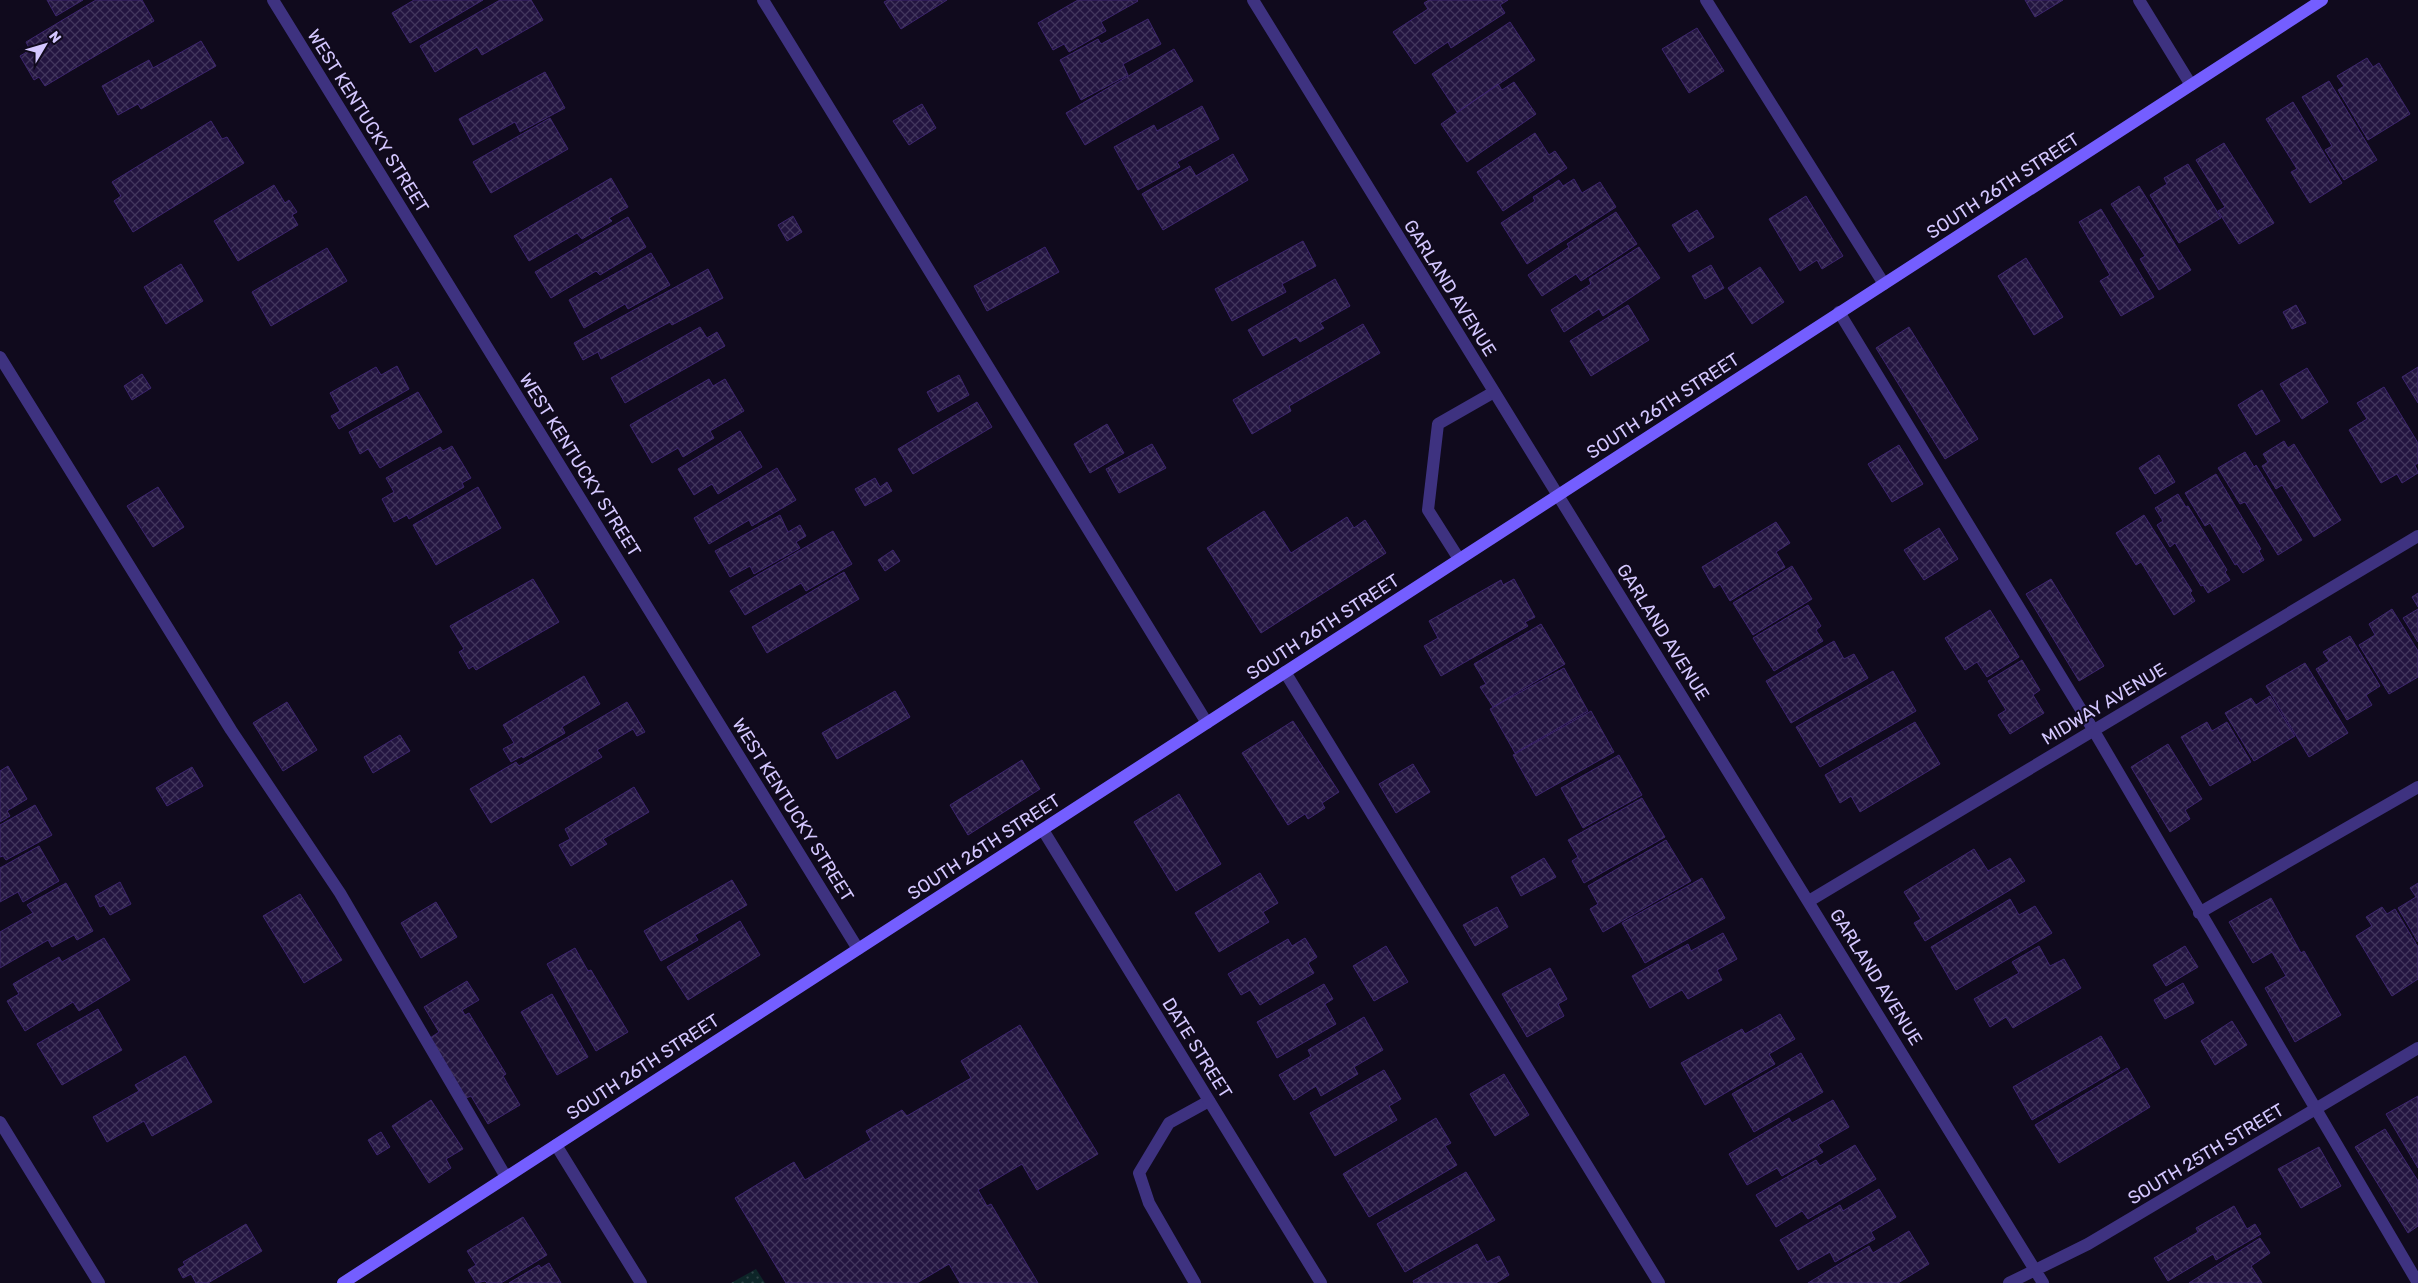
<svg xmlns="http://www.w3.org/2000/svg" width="2418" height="1283" font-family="Rubik,sans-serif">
<defs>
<pattern id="park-dots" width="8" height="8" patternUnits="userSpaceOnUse" patternTransform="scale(1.25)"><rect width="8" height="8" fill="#0d2528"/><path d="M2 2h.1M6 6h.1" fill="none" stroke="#2f4348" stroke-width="1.8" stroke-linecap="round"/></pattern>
<pattern id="building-cross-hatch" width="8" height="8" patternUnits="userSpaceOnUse" patternTransform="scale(1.25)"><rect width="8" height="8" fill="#231540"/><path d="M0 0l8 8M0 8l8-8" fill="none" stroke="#42365d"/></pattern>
</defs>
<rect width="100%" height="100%" fill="#100a1d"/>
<path fill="url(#park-dots)" d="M756 1269 765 1283H731Z"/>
<path fill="url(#building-cross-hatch)" stroke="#3c256d" d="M47 0H83L56 16Z
M96 0H142L154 21 45 86 39 77 34 80 20 56 30 50 26 42Z
M414 0H483L410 43 392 13Z
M500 0H531L543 20 482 55 477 47 435 72 420 46Z
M888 0H947L901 29 884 2Z
M1078 0H1137L1138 1 1101 22 1106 31 1069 52 1064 44 1053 50 1038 23Z
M1429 0H1508L1500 5 1505 13 1451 48 1448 42 1415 64 1393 32 1428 9 1424 3Z
M2025 0H2063L2035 17Z
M1148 19 1161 44 1123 64 1128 75 1081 100 1060 60 1098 39 1101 44Z
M1510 22 1535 60 1457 112 1432 74Z
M1697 28 1724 71 1689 93 1662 49Z
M201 41 216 66 141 109 138 104 118 115 102 86 149 60 153 68Z
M1174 49 1193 81 1085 145 1066 113Z
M2367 58 2373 67 2379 63 2410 114 2368 140 2338 90 2344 86 2337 76Z
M545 72 565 108 520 132 515 122 473 145 459 119Z
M2329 81 2377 160 2344 180 2325 150 2332 146 2302 97Z
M1514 82 1536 114 1467 162 1441 124 1498 84 1502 90Z
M2293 102 2342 183 2310 203 2291 172 2297 169 2266 119Z
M922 104 936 128 909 145 893 121Z
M1202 106 1219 139 1177 162 1180 167 1138 190 1114 147 1154 125 1157 131Z
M550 118 568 149 491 193 473 162Z
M211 121 222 139 227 137 244 163 133 232 114 201 121 196 112 182Z
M1535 133 1549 155 1555 151 1567 168 1503 211 1477 172Z
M2224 143 2274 223 2239 244 2218 211 2225 207 2196 160Z
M1233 154 1248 180 1163 230 1142 194 1190 166 1196 176Z
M2188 164 2221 218 2179 243 2150 195 2167 184 2164 178Z
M611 178 628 207 609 218 612 221 582 239 577 233 529 261 514 236Z
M1574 179 1582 193 1600 182 1616 207 1527 264 1501 223 1535 201 1533 197 1559 180 1563 186Z
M274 185 285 203 289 200 297 212 292 215 298 225 238 261 214 221Z
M2139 186 2191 270 2159 290 2140 259 2145 256 2111 204Z
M1806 196 1843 256 1822 269 1817 260 1800 271 1769 219Z
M2101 209 2154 297 2121 316 2100 281 2110 275 2079 222Z
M1697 210 1714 237 1689 252 1672 225Z
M1616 212 1637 244 1581 281 1576 274 1542 296 1528 275 1569 247 1567 244Z
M793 216 802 232 787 241 778 225Z
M628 217 646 247 600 275 596 271 551 298 535 272Z
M1303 241 1316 266 1282 284 1286 292 1232 321 1215 289Z
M1045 247 1059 272 987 311 974 286Z
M1639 247 1660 278 1603 316 1599 309 1564 332 1551 310 1591 284 1589 279Z
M327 248 347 281 271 326 252 292Z
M651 253 670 285 628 309 625 304 584 328 569 300Z
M2026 258 2063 317 2034 335 1998 276Z
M181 264 203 301 166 324 144 287Z
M1711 265 1724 288 1705 299 1692 276Z
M1760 267 1784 302 1752 324 1728 288Z
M708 269 723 298 672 325 670 322 601 359 598 352 583 360 574 343Z
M1335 279 1350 306 1320 323 1324 328 1300 342 1296 337 1263 356 1248 330Z
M1628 305 1649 340 1591 376 1570 341Z
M2296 305 2306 323 2292 329 2283 312Z
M1363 324 1380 353 1289 406 1291 411 1252 434 1233 400Z
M700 327 707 338 717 332 725 346 625 403 611 378Z
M1909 327 1978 439 1945 459 1876 348Z
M397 366 409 389 339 429 331 416 340 411 330 393 376 367 381 375Z
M2418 367V403L2402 377Z
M2307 368 2328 402 2302 419 2280 384Z
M142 374 151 388 132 400 124 386Z
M959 375 969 395 938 412 927 392Z
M709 379 713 386 725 379 744 411 710 431 714 438 683 457 678 448 652 463 630 425Z
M2384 387 2418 443V463L2415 465 2418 473 2402 483 2397 474 2381 483 2349 430 2367 419 2357 403Z
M2262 390 2280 421 2256 435 2238 405Z
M418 392 442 432 380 468 368 449 360 454 349 432Z
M977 402 992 427 913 474 898 449Z
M1107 424 1124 453 1090 473 1074 444Z
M740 431 762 467 718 494 712 484 694 495 678 469Z
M2284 441 2288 448 2294 444 2341 520 2314 537 2282 485 2276 489 2262 466 2268 462 2263 454Z
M1152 444 1166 468 1119 493 1106 469Z
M1899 445 1923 484 1892 502 1868 464Z
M452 446 471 478 462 483 464 487 409 519 407 515 394 522 382 499 394 492 386 478 440 447 443 451Z
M2245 452 2254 467 2256 465 2302 540 2278 555 2245 502 2240 504 2218 468Z
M2159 455 2175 482 2155 494 2139 468Z
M777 468 796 500 752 526 749 520 709 544 694 518Z
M2216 474 2261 549 2259 551 2264 560 2243 573 2237 564 2235 565 2210 523 2205 526 2185 493Z
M875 478 880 487 887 482 892 491 865 506 855 489Z
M158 487 184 527 153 547 127 506Z
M478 487 501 528 436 565 413 525Z
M2178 494 2186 507 2188 506 2227 570 2225 572 2230 580 2208 593 2203 585 2201 586 2175 543 2170 547 2157 525 2163 521 2155 508Z
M1264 511 1291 553 1347 517 1354 528 1365 520 1386 553 1261 633 1207 548Z
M780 515 788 532 800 525 806 536 796 542 800 548 754 574 750 566 730 577 715 551Z
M2144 515 2192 591 2190 593 2195 601 2174 615 2141 562 2136 565 2116 533Z
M1776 522 1790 543 1776 552 1785 567 1730 601 1720 584 1714 588 1702 567Z
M1939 528 1958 559 1924 580 1904 550Z
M833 531 852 564 806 591 801 583 745 615 730 591Z
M893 550 900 561 885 571 878 560Z
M1792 566 1812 599 1753 635 1733 603Z
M844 572 859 599 767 653 752 627Z
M533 579 559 622 476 670 473 666 469 669 459 652 464 649 450 626Z
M1514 579 1535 617 1525 622 1528 626 1441 676 1424 646 1438 638 1429 621 1501 580 1503 585Z
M2051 579 2104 666 2079 681 2026 594Z
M2418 593V607L2412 597Z
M1808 605 1821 626 1816 630 1823 641 1774 671 1753 638Z
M2392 609 2418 651V677L2389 694 2359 645 2375 635 2369 624Z
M2418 609V642L2403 618Z
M1990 610 2019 657 1987 677 1977 662 1965 670 1945 638Z
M1541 624 1565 664 1493 707 1480 687 1486 684 1474 664Z
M2350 636 2380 686 2366 695 2372 705 2347 720 2316 669 2329 661 2323 652Z
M1834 641 1844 659 1854 654 1868 678 1791 723 1766 681Z
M2022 660 2040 690 2033 695 2044 713 2010 734 1998 715 2006 710 1988 681Z
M2305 663 2348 733 2309 757 2266 686Z
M1564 668 1588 711 1515 753 1490 709Z
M1893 671 1916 711 1820 767 1796 727Z
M584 676 600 704 562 727 565 733 523 758 522 756 511 762 503 749 514 743 503 725Z
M895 691 910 717 837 759 822 733Z
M2270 696 2295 736 2254 761 2225 713 2251 698 2256 705Z
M287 702 317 750 283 771 253 723Z
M627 702 645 732 637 736 633 729 597 750 602 757 491 823 470 789 516 762 519 766Z
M1591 711 1614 752 1536 796 1513 755Z
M1293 721 1339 792 1322 803 1325 808 1308 819 1305 814 1288 825 1242 753Z
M1915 722 1940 764 1860 812 1851 796 1840 803 1825 775Z
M2207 722 2212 731 2227 722 2251 762 2210 786 2181 737Z
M400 735 410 751 373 773 364 757Z
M2168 744 2202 799 2185 810 2190 819 2170 832 2131 767Z
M1619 755 1642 795 1583 828 1561 788Z
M1022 760 1040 789 968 835 950 805Z
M1413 764 1430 792 1396 813 1379 784Z
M8 766 27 799 7 811 10 816 0 822V771Z
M192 767 203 786 167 806 156 788Z
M634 787 649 812 603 839 607 844 571 866 559 845 570 839 565 829Z
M1179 794 1221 864 1176 891 1134 822Z
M1642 798 1665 837 1584 883 1572 861 1578 857 1568 840Z
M35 805 52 835 6 860 3 856 0 857V825Z
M1666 840 1691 881 1603 932 1590 909 1598 904 1588 886Z
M39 846 59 881 23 902 18 892 0 902V868Z
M1974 849 1988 871 2010 858 2025 881 1925 941 1914 923 1921 919 1904 892Z
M1544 858 1556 877 1521 896 1511 877Z
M1260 873 1278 903 1263 912 1269 922 1219 952 1195 913Z
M1702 878 1725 918 1645 963 1622 923Z
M732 880 747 905 695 935 698 940 661 961 644 931Z
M120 882 131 904 110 915 104 905 100 907 95 896Z
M66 883 93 931 77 940 74 935 52 947 48 940 0 968V932L33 913 27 905Z
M2418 883V942L2398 908 2416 897 2410 888Z
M300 894 342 960 304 983 263 916Z
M2271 898 2301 953 2304 951 2341 1015 2295 1042 2265 988 2286 976 2272 952 2253 963 2229 922Z
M2010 899 2019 915 2035 906 2052 933 1956 990 1931 947Z
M436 902 457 937 421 958 401 923Z
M1497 907 1508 927 1475 946 1463 925Z
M2382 907 2387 914 2395 909 2418 947V979L2392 996 2356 936 2372 926 2366 917Z
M740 921 760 955 688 1000 667 967Z
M1723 933 1737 959 1717 970 1722 980 1688 999 1682 990 1650 1008 1632 976 1688 944 1691 951Z
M104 938 130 980 79 1011 73 1002 25 1031 7 1001 19 994 13 984 59 957 62 962Z
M1305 938 1317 957 1308 963 1314 973 1260 1005 1250 990 1241 995 1228 974 1288 939 1292 946Z
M1386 946 1408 982 1374 1001 1353 966Z
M2039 946 2050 966 2064 959 2081 988 2013 1028 2006 1017 1990 1027 1974 999 2019 973 2012 962Z
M2185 946 2198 967 2166 986 2153 965Z
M575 948 588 971 591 970 628 1032 596 1051 547 964Z
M1550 968 1567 999 1558 1004 1564 1016 1527 1037 1502 994Z
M467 981 479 1000 462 1010 465 1015 469 1013 506 1074 503 1076 520 1105 488 1124 471 1096 466 1098 430 1038 439 1032 424 1007Z
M2183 983 2194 1003 2165 1019 2154 1000Z
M1324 984 1333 999 1325 1004 1336 1024 1277 1058 1257 1022Z
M552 994 588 1057 557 1075 521 1012Z
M98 1009 122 1050 62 1085 37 1044Z
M1780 1014 1795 1039 1769 1054 1775 1064 1705 1105 1681 1063 1742 1029 1745 1034Z
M1364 1017 1383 1050 1354 1067 1358 1074 1321 1096 1316 1086 1294 1100 1279 1075 1311 1056 1308 1050Z
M2232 1021 2247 1045 2215 1065 2201 1041Z
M1020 1025 1098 1154 1037 1190 1022 1164 978 1190 987 1206 991 1204 1038 1283H960L949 1264 917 1283H786L735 1198 794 1162 805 1180 871 1140 866 1131 902 1110 907 1116 971 1078 961 1061Z
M2101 1036 2120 1068 2032 1120 2013 1087Z
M1801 1053 1823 1092 1754 1132 1732 1094Z
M185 1056 212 1102 152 1136 144 1121 107 1142 93 1117 139 1091 135 1085Z
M2127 1068 2150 1107 2059 1163 2035 1125Z
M1384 1070 1401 1099 1389 1106 1397 1120 1335 1156 1310 1113Z
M1504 1074 1529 1115 1495 1136 1470 1094Z
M2418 1096V1168L2386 1114Z
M431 1100 463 1149 446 1159 451 1168 429 1183 392 1126Z
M1833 1100 1849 1127 1818 1145 1823 1152 1782 1176 1777 1168 1747 1185 1729 1154 1789 1118 1792 1123Z
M1436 1118 1451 1143 1445 1146 1457 1165 1369 1217 1343 1174Z
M2385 1129 2418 1181V1226L2408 1233 2355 1147Z
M381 1132 390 1147 377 1155 368 1140Z
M1855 1145 1876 1179 1808 1219 1802 1211 1776 1227 1756 1195 1816 1160 1820 1166Z
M2319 1147 2341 1186 2301 1208 2278 1169Z
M1466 1172 1495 1220 1405 1272 1377 1224Z
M1879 1189 1896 1217 1871 1232 1875 1239 1835 1262 1830 1252 1798 1270 1780 1240 1840 1205 1843 1211Z
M2234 1206 2247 1229 2255 1224 2261 1234 2216 1260 2213 1254 2168 1281 2154 1258 2198 1232 2196 1228Z
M523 1217 547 1255 501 1283H487L485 1281 476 1283 468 1270 476 1265 467 1251Z
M246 1224 262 1251 208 1283H196L191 1274 183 1278 178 1269 185 1265 183 1262Z
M1909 1231 1929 1264 1898 1283H1808L1869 1246 1873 1253Z
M2260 1238 2270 1253 2251 1266 2262 1283H2189Z
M1477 1244 1487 1262 1499 1256 1509 1275 1496 1283H1414L1413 1281Z
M549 1263 561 1283H509L539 1265 541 1268Z"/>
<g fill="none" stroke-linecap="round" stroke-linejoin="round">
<path stroke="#3e3280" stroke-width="12" d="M763 0 1207 723
M1706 0 1884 284
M1839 312 2094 731
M0 357 231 730 340 893 506 1177
M1459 559 1428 510 1438 424 1494 392
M1285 672 1659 1283
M1195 1283 1149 1203 1139 1173 1169 1123 1209 1101"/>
<path stroke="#3e3280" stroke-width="12" d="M273 0 858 949
M1253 0 2043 1283
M2139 0 2191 85
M2094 731 2418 1283
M1043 830 1321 1283
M1809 901 2418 536
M2199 913 2418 787
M0 1122 99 1283
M556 1145 641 1283
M2009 1283 2088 1244 2418 1048"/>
<path stroke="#745eff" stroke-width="12" d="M343 1283 2322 0"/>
</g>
<g text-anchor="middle" stroke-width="4" stroke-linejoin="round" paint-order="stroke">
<g font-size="18" fill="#d4c7ff" stroke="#100a1d">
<text transform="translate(368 121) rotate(58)" y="6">WEST KENTUCKY STREET</text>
<text transform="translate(2003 186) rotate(-33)" y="6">SOUTH 26TH STREET</text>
<text transform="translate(1450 288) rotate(58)" y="6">GARLAND AVENUE</text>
<text transform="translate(1663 406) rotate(-33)" y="6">SOUTH 26TH STREET</text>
<text transform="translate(580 465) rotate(58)" y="6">WEST KENTUCKY STREET</text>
<text transform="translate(1323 627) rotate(-33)" y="6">SOUTH 26TH STREET</text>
<text transform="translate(1663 632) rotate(58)" y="6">GARLAND AVENUE</text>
<text transform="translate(2104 704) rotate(-31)" y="6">MIDWAY AVENUE</text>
<text transform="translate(793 810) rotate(58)" y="6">WEST KENTUCKY STREET</text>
<text transform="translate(984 847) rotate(-33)" y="6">SOUTH 26TH STREET</text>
<text transform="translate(1876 977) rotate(58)" y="6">GARLAND AVENUE</text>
<text transform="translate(1197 1048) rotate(58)" y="6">DATE STREET</text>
<text transform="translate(643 1067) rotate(-33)" y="6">SOUTH 26TH STREET</text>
<text transform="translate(2206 1154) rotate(-31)" y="6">SOUTH 25TH STREET</text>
</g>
</g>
<g transform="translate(45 45) rotate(52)" stroke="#100a1d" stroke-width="4" paint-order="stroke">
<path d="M0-4L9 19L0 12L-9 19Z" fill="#d4c7ff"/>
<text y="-8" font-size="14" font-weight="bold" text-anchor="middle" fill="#d4c7ff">N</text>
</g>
</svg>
